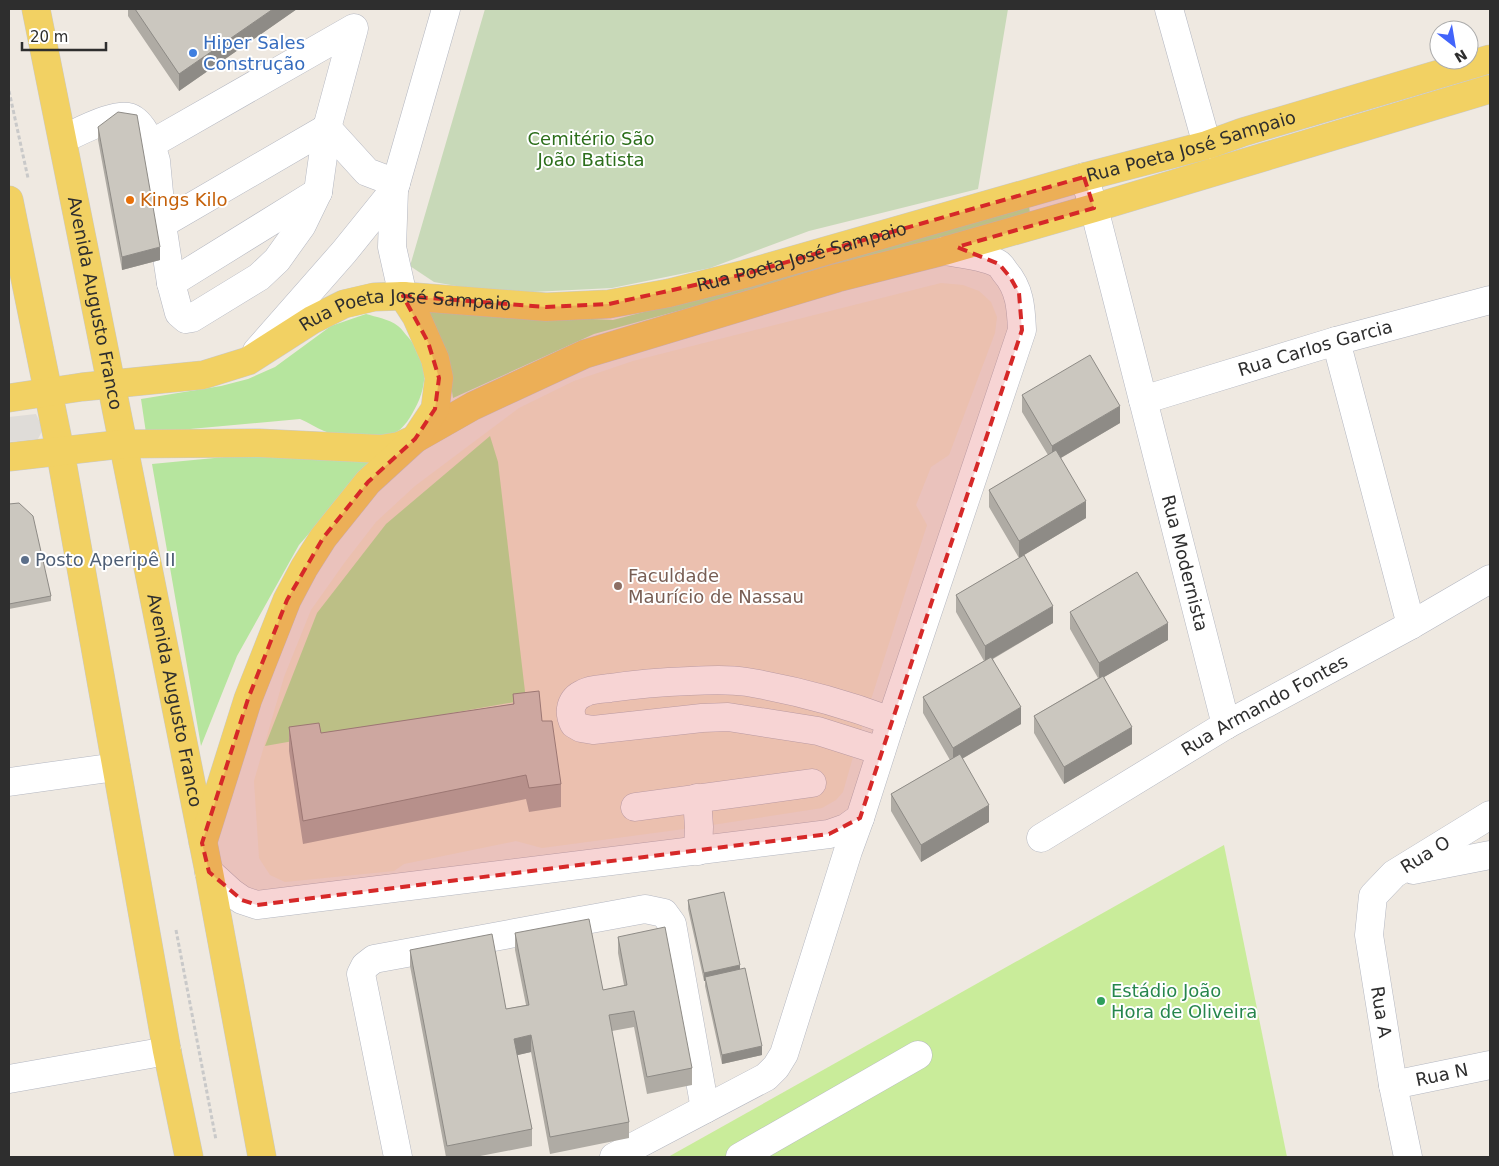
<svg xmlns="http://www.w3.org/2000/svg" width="1499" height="1166" font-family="'DejaVu Sans',sans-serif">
<rect width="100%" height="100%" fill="#efe9e1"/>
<path fill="#f0e6d1" d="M941 283 963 285 979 291 991 302 997 317 995 333 949 455 931 467 916 505 927 525 857 743 843 792 836 800 822 808 699 827 542 848 516 841 404 864 394 871 285 882 270 875 259 858 254 781 284 677 311 610 345 562 376 522 415 486 519 408 574 381 633 361Z"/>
<path fill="#b6e59e" d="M1029 206 1030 214 594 334 453 398 447 359 423 311 613 320 831 263Z
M366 314C376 317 389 319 398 326 402 329 405 334 408 337 430 362 428 387 412 414 406 425 397 435 384 437 374 439 332 435 324 431 316 428 308 422 300 419L146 433 141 399 221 386 248 379 275 367 331 326Z
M490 436 498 462 526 700 265 746 317 613 386 524Z
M315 453 371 462 299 545 237 656 201 746 152 464 256 454Z"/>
<path fill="#c8d9b8" d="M485 9H1008L978 189 809 231 710 268 612 288 532 292 462 287 434 282 410 266Z"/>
<path fill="#c9ec9a" d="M1224 845 1287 1157H668Z"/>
<path fill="#dfdcd8" d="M36 414 43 429 38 439 9 442V417Z"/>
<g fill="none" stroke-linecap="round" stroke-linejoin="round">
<defs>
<g id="minor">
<path d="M1169 9 1207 145"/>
<path d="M327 128 367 172 396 183"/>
<path d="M63 139C77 133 120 109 133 119 142 125 146 135 151 144L354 28 327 128 318 192 302 225 277 260 259 277 192 318 186 319 179 313 171 283"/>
<path d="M151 144 156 161 162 224 327 128"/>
<path id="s1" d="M1084 177 1094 208 1226 725"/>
<path d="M162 224 171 283 318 192"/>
<path d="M403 296 392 247 394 190 446 9"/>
<path d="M1336 341 1411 625"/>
<path d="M257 351 344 252 394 190"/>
<path id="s2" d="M1143 400 1336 341 1490 300"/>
<path d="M881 751 818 731 728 717 702 718 593 730 581 728 574 724C568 712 570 699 584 693 591 689 602 689 610 688 637 684 663 682 690 681 709 680 728 679 747 682 794 690 846 704 891 721"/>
<path d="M9 782 116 767"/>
<path d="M697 798 699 827 698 851"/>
<path d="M635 807 812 783"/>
<path id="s3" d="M1041 838 1226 725 1411 625 1490 579"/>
<path d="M1413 870 1490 855"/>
<path d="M209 872 232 893 242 900 257 905 829 834 846 828 860 818 891 721 1022 330C1021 308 1020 289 1005 272 1003 269 1001 265 997 263 981 255 962 254 944 251"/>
<path d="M9 1079 167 1051"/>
<path id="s4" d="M1393 1085 1490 1065"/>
<path d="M398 1157 361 974 365 966 374 959 645 909 664 913 672 924 705 1109"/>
<path d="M614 1157 766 1077 776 1067 784 1054 848 851 860 818"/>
<path d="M740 1157 918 1055"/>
<path id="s5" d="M1408 1157 1393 1085 1369 935 1373 896 1394 874 1490 815"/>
</g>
<g id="major">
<path id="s6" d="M36 9 209 872 262 1157"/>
<path d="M9 200 60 450 167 1051 189 1157"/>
<path id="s7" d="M9 398 82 387 203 375 248 361 312 320 344 304 374 297 403 296 546 307 609 304 669 293 745 274 1084 177 1207 145 1243 132 1490 59"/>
<path d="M9 457 123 444 259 443 381 449 399 446 415 439 473 406 585 354 837 278 944 251 1094 208 1490 89"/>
<path d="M203 842 248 699 287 600 304 568 323 538 368 482 415 439 435 409 439 378 435 359 416 316 403 296"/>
</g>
</defs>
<use href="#minor" stroke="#b4b7c1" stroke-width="29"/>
<use href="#major" stroke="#c9c9c9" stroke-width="29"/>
<path stroke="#c9c9c9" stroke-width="3" stroke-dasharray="4 2.5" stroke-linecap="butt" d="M9 91 28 178
M176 930 216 1140"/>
<use href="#minor" stroke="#fff" stroke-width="28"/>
<use href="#major" stroke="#f2d163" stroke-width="28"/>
</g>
<path fill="#afaba4" d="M128 9H297L179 91 128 16Z
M98 127 160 260 122 270 98 140Z
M1022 395 1120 423 1061 458 1086 518 1024 555 1053 623 993 659 1021 724 962 759 989 822 921 862 891 811V794L950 760 923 713V697L984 661 956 612V595L1019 558 989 507V490L1048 455 1022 412Z
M9 504 51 596V601L9 609Z
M1070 612 1168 640 1104 677 1132 744 1064 784 1034 733V716L1098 678 1070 629Z
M513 694 542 721 561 784V807L529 812 526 799 303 844 289 751V727L321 733 513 704Z
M688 900 740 970 762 1055 722 1064 705 986V981H704L688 909Z
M515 933 603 990 624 985 618 953V937L692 1068V1085L647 1094 634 1027 612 1031 629 1122V1138L550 1154 531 1052 517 1055 532 1129V1146L475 1157H446L410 966V950L506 1009 526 1005 515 950Z"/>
<path fill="#8e8b86" d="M273 9H297L179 91V74Z
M160 247V260L122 270V257Z
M1120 406V423L1052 463V446Z
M1086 501V518L1019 558V541Z
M1053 606V623L985 663V646Z
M1168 623V640L1099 680V663Z
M1021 707V724L953 764V748Z
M1132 727V744L1064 784V767Z
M989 805V822L921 862V845Z
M740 965V974L705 977V981H704V973Z
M531 1035V1052L514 1056V1039Z
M762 1046V1055L722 1064V1055Z"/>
<path fill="#cbc7bf" stroke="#8e8b86" d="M135 9H273L179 74Z
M118 112 137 115 160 247 122 257 98 127Z
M1090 355 1120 406 1052 446 1022 395Z
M1056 450 1086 501 1019 541 989 490Z
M19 503 33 516 51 596 9 604V504Z
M1024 555 1053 606 985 646 956 595Z
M1137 572 1168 623 1099 663 1070 612Z
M991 657 1021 707 953 748 923 697Z
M1103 676 1132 727 1064 767 1034 716Z
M539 691 542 721H552L561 784 529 788 526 775 303 821 289 727 319 723 321 733 514 704 513 694Z
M960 754 989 805 921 845 891 794Z
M724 892 740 965 704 973 688 900Z
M589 919 603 990 627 985 618 937 665 927 692 1068 647 1077 634 1011 609 1015 629 1122 550 1137 531 1035 514 1039 532 1129 447 1146 410 950 492 934 506 1009 529 1005 515 933Z
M745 968 762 1046 722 1055 705 977Z"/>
<path fill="#d62828" fill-opacity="0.2" stroke="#d62828" stroke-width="4" stroke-dasharray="10 6" stroke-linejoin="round" d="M1084 177 1094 208 957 247 999 264 1010 277 1019 293 1022 330 860 818 829 834 257 905 242 900 209 872 202 843 248 699 287 600 323 538 368 482 415 439 435 409 439 378 428 342 403 296 546 307 609 304 745 274Z"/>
<circle fill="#3f7fe0" stroke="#fff" stroke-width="2" cx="193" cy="53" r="5"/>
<circle fill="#e8710a" stroke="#fff" stroke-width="2" cx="130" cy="200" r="5"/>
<circle fill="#5c6f8a" stroke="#fff" stroke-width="2" cx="25" cy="560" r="5"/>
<circle fill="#8d6e63" stroke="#fff" stroke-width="2" cx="618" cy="586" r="5"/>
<circle fill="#2e9e5b" stroke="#fff" stroke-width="2" cx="1101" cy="1001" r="5"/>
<g text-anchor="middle" stroke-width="4" stroke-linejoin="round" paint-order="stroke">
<g font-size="18" fill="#366cbe" stroke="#fff" text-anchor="start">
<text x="203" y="49">Hiper Sales<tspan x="203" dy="21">Construção</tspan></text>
</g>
<g font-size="18" fill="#2c6e1b" stroke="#fff">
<text x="591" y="145">Cemitério São<tspan x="591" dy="21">João Batista</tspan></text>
</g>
<g font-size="18" fill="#2e2e2e" stroke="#fff">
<text dy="6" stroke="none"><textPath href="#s7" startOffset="1224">Rua Poeta José Sampaio</textPath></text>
<text dy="6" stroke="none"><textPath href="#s7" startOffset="819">Rua Poeta José Sampaio</textPath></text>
<text dy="6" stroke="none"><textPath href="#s6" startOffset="300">Avenida Augusto Franco</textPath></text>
<text dy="6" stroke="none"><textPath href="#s7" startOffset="414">Rua Poeta José Sampaio</textPath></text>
<text dy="6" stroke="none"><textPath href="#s2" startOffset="180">Rua Carlos Garcia</textPath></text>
<text dy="6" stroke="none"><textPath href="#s1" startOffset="399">Rua Modernista</textPath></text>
<text dy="6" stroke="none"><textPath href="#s6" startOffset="705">Avenida Augusto Franco</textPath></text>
<text dy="6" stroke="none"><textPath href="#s3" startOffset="260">Rua Armando Fontes</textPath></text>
<text dy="6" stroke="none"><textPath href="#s5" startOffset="332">Rua O</textPath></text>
<text transform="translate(1381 1012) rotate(81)" y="6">Rua A</text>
<text dy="6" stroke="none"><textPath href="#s4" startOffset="50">Rua N</textPath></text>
</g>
<g font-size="18" fill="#c56008" stroke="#fff" text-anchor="start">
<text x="140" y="206">Kings Kilo</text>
</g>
<g font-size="18" fill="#4e5e75" stroke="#fff" text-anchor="start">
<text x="35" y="566">Posto Aperipê II</text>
</g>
<g font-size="18" fill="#785e54" stroke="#fff" text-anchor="start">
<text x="628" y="582">Faculdade<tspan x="628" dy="21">Maurício de Nassau</tspan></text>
</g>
<g font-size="18" fill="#27864d" stroke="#fff" text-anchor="start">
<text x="1111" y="997">Estádio João<tspan x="1111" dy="21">Hora de Oliveira</tspan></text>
</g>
</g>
<rect width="1499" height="1166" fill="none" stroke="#2e2e2e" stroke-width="20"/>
<g transform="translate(1454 45) rotate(149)"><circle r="24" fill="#ffffff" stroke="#ababab"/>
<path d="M0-4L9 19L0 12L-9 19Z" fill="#4264fb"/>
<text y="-8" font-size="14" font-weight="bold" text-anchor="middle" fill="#2e2e2e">N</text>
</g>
<path d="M22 42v8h84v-8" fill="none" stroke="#2e2e2e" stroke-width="2.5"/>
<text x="30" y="42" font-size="15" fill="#2e2e2e" stroke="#ffffff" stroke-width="4" paint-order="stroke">20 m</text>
</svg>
